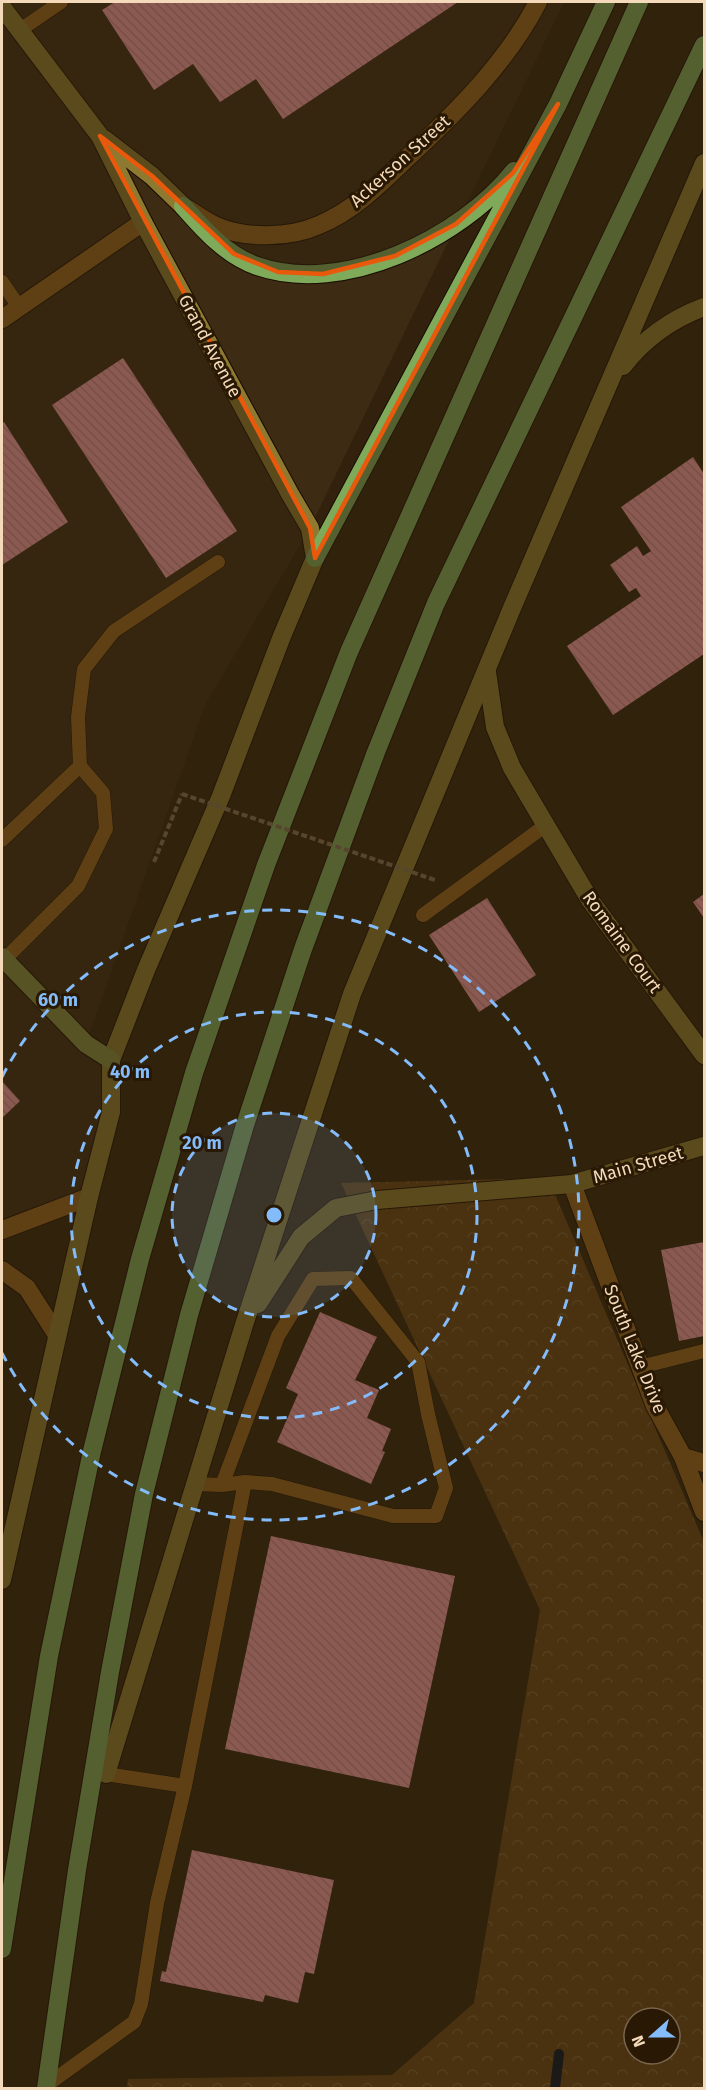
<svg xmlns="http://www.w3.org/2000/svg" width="706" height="2090" font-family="'Fira Sans',sans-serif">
<defs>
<pattern id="forest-crowns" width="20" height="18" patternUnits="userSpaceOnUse" patternTransform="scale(1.5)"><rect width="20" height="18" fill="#684614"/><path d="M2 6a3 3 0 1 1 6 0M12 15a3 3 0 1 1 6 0" fill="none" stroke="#7e6034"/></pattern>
<pattern id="building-back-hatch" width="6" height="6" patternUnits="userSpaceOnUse" patternTransform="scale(1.5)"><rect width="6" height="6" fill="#f79ca7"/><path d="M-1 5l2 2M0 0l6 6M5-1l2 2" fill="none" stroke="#cc858b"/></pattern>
</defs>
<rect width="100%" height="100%" fill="#32220d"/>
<path fill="#3d2b13" d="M2 2H564L310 528 205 705 86 1043 111 1060 89 1197 2 1230Z"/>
<path fill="url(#forest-crowns)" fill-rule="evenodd" d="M548 1178 704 1542V2088H127L128 2079 392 2075 474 2003 540 1610 341 1183ZM634 2018H670V2054H634Z"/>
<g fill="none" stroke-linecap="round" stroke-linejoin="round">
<path stroke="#001026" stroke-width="10" d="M555 2088 559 2054"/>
</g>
<path fill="url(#building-back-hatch)" d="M115 2H458L283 119 256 79 220 102 193 64 154 90 102 10Z
M123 358 237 531 166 578 52 405Z
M4 422 68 522 2 565V424Z
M693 457 704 474V654L613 715 567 646 641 596 636 588 629 592 610 565 637 546 643 556 651 551 621 507Z
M704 894V918L693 902Z
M487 898 536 975 479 1012 429 935Z
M2 1081 20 1101 2 1118Z
M704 1242V1336L679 1341 661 1250Z
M320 1312 377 1337 355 1380 379 1390 367 1418 391 1429 382 1451 385 1452 371 1484 277 1442 298 1394 286 1388Z
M271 1536 455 1576 409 1788 225 1749Z
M192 1850 334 1880 314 1974 305 1972 298 2003 265 1995 263 2002 160 1981 162 1971 166 1972Z"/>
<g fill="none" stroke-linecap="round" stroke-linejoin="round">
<defs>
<path id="lane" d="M20 30 61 2
M2 282 19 307
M2 840 80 766 78 717 84 669 114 631 218 562
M423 915 546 825
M4 960 78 886 106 829 103 793 80 766
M640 1367 704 1351
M195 1484 222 1485 245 1482 272 1484 393 1516H436L446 1488 428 1414 418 1362 351 1278 313 1279 278 1336 222 1485
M106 1774 185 1786
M47 2085 134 2022 141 2004 157 1903 185 1786 245 1482"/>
<path id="street" d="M188 209C197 215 207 222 216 226 245 239 290 238 319 225 353 211 380 184 406 159 456 113 507 62 538 2
M2 319 143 222
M572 1184 655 1406 683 1457 704 1512
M2 1230 89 1197
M2 1270 27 1288 57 1335
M683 1457 704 1463"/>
<path id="secondary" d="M2 7 100 136 143 222 290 494 310 528 315 558 282 636 221 796 146 970 111 1060V1112L89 1197 2 1580
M104 139 152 176 183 206
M623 366C644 339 672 319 704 307
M487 672 495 727 512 768 590 900 704 1055
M258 1304 301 1237 336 1208 377 1200 572 1184 704 1146
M106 1774 244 1325 352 994 512 608 704 163"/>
<path id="primary" d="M2 957 86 1044 111 1060"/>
<path id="highway" d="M183 206C204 230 226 255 257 266 343 296 461 238 514 171
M315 558 558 104 606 2
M2 1949 49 1656 92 1451 140 1259 194 1073 266 865 349 652 639 2
M46 2088 77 1870 110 1672 144 1494 189 1315 245 1125 303 949 376 752 436 603 704 45"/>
</defs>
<use href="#lane" stroke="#190b00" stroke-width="15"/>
<use href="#street" stroke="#190b00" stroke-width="20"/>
<use href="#secondary" stroke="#190b00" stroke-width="20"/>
<use href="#primary" stroke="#190b00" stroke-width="20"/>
<use href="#highway" stroke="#190b00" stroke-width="20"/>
<path stroke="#867258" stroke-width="4" stroke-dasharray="6 3" stroke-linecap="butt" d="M154 862 182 794"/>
<use href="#lane" stroke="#94651e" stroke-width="14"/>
<use href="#street" stroke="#94651e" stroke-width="18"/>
<use href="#secondary" stroke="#8d7a30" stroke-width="18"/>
<use href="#primary" stroke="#878e42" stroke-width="18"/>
<use href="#highway" stroke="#7eaa5a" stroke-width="18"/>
<path stroke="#867258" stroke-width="4" stroke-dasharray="6 3" stroke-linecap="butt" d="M182 794 435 880"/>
</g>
<path d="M0 0H706V2090H0ZM558 104 315 558 310 528 100 136 152 176 234 254 278 272 323 274 395 256 456 224 513 173Z" fill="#32220d" fill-opacity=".55" fill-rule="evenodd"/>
<path fill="none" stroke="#e8590c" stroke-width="4.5" stroke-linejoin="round" d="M558 104 315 558 310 528 100 136 152 176 234 254 278 272 323 274 395 256 456 224 513 173Z"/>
<circle cx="274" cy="1215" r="102" fill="#84bcfb" fill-opacity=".12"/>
<g fill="none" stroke="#84bcfb" stroke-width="3" stroke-dasharray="10 8">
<circle cx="274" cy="1215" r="102"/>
<circle cx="274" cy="1215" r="203"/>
<path d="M2 1077A305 305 0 1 1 2 1353"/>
</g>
<g text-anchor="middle" stroke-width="6" stroke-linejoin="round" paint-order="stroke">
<g font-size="18" fill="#f4daba" stroke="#281804">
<text transform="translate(400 161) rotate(-42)" y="6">Ackerson Street</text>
<text transform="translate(210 346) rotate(62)" y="6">Grand Avenue</text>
<text transform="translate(622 942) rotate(54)" y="6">Romaine Court</text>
<text transform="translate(638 1165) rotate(-16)" y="6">Main Street</text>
<text transform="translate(635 1349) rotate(68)" y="6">South Lake Drive</text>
</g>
</g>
<circle cx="274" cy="1215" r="9" fill="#84bcfb" stroke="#281804" stroke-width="3"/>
<g font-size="18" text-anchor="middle" font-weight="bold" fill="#84bcfb" stroke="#281804" stroke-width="6" stroke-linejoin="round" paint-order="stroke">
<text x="58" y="1006">60 m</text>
<text x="130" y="1078">40 m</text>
<text x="202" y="1149">20 m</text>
</g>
<rect width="706" height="2090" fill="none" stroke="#f4daba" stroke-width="6"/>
<g transform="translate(652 2036) rotate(249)"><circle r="28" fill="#281804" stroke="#7a664d" stroke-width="1.5"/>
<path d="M0-4.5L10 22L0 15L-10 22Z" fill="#84bcfb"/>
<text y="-9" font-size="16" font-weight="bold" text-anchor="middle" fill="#f4daba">N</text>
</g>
</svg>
